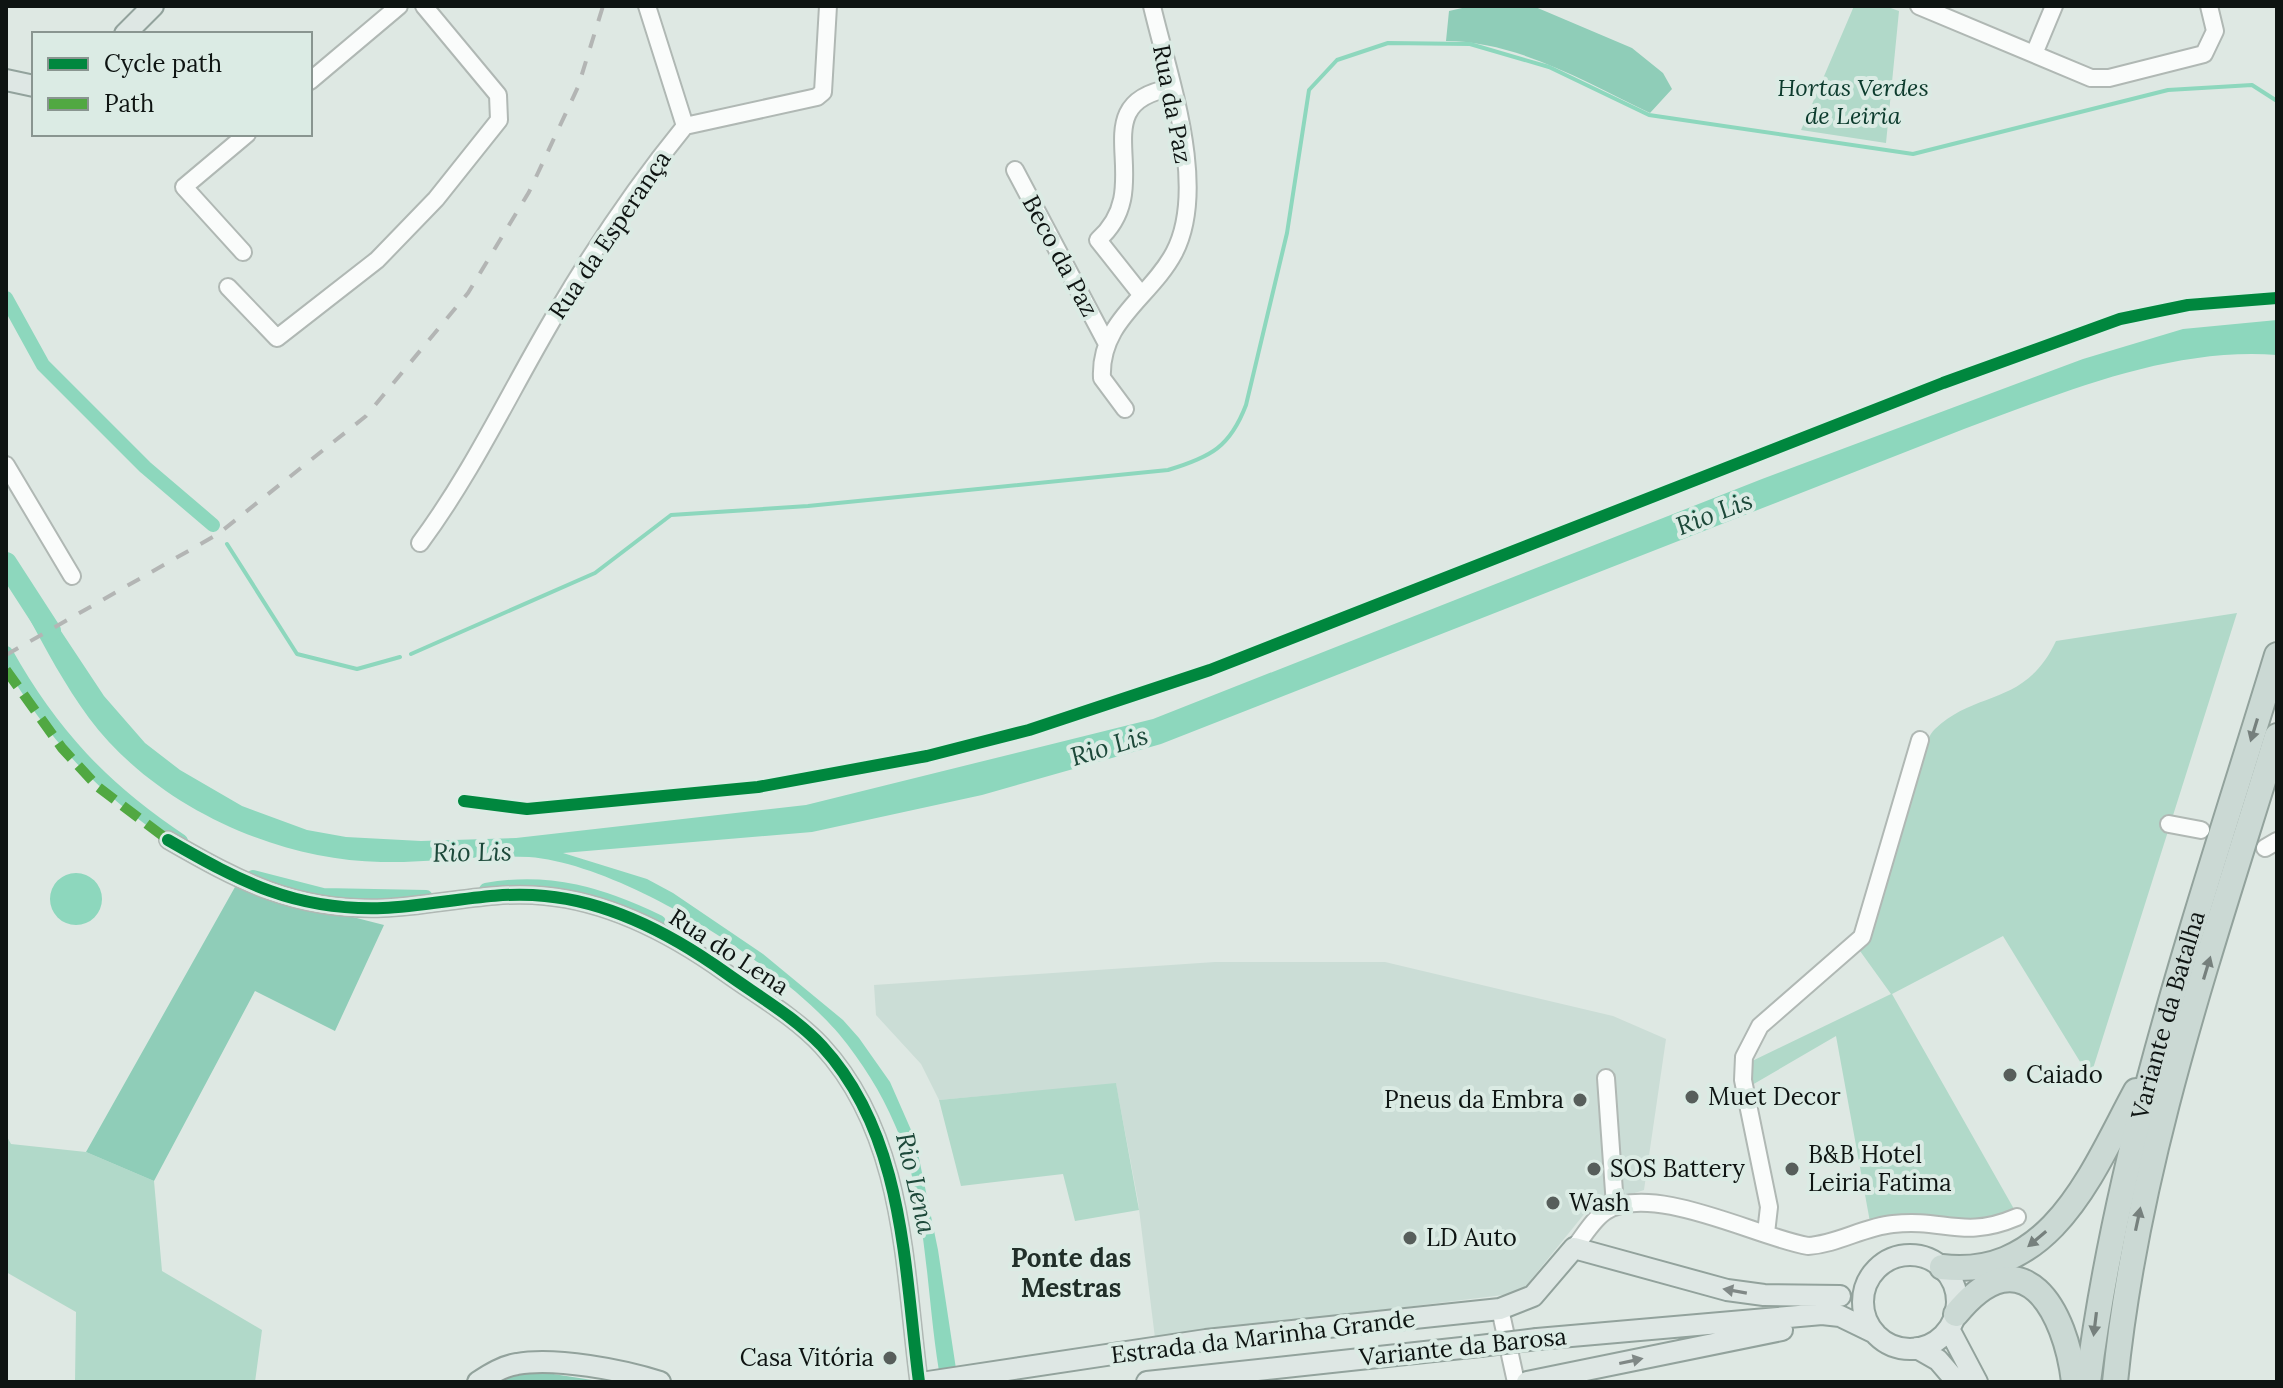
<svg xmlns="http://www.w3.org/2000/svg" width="2283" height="1388" font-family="Lora,serif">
<rect width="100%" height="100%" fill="#dee8e3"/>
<path fill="#cbddd6" d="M1215 962H1385L1613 1016 1666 1039 1644 1190 1598 1205 1585 1213 1526 1286 1511 1294 1155 1338 1138 1201 1116 1084 939 1100 921 1064 876 1015 874 985Z"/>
<path fill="#b1d9c9" d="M1854 6H1885L1899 11 1886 143 1801 130Z
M2237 613 2090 1078 2003 936 1892 994 2014 1209C1979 1227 1963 1216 1927 1215 1908 1215 1890 1218 1870 1222L1836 1036 1752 1085 1750 1062 1891 994 1860 951 1873 929C1883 891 1913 750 1935 729 1977 689 2025 707 2056 641Z
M1116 1083 1139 1210 1075 1221 1063 1174 961 1186 939 1100Z
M6 1135 11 1144 86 1152 154 1181 162 1271 262 1330 255 1382H75L76 1312 6 1272Z"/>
<path fill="#8fcdb8" d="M1471 6H1533L1632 48 1663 73 1672 89 1650 113C1588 83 1517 41 1446 41L1449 11Z
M235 887 384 925 335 1031 255 991 154 1181 86 1152Z
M534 1371 605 1382H492L503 1375Z"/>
<path fill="#8dd7bd" d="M2277 320V355C2169 347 2063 393 1964 429L1161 744 982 795 812 832 563 853 647 879 673 893 763 954 843 1020 859 1038 890 1082 915 1139 938 1250 958 1382H941C926 1303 928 1198 895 1125 881 1092 862 1062 839 1034 779 964 622 864 529 857 480 854 430 863 381 862 274 860 154 805 89 718 65 685 46 650 27 614L38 605 45 607 104 696 145 743 180 770 242 806 307 830 346 837 421 841 516 838 806 805 1153 719 1762 479 2083 359 2183 329Z
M50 899a26 26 0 1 1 52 0a26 26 0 1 1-52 0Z"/>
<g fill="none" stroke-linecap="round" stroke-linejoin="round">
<path stroke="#8dd7bd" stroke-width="4" d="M227 544 297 654 357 669 400 657
M411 654 595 573 671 515 808 506 1168 470C1211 457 1230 447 1246 405L1287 233 1309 90 1337 60 1388 43 1470 44 1549 67 1649 115 1913 154 2168 90 2252 85 2277 101"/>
<path stroke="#8dd7bd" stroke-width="14" d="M6 298 43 365 145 467 213 525
M6 653C51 734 104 790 181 841
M253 877 323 895 426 897
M486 890C549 878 603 895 659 922"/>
<path stroke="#8dd7bd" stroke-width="22" d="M6 563 50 631"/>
<defs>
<path id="minor" d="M647 6 685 126
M1919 6 2091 78H2109L2204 54 2215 31 2209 6
M2034 54 2054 6
M310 81 399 6
M1015 170 1106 342
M243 252 184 187 247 134
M228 287 277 338 377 260 436 199 499 120 498 95 424 6
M1140 293 1098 240C1161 185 1078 104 1171 88
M1125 409 1102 378C1099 321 1150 298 1174 253 1209 187 1168 75 1152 6
M6 465 72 576
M420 543C474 470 511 389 557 312 595 247 637 185 685 126L817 97 823 92 828 6
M2169 824 2201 830
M168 840C241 882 295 911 383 908 436 906 491 890 545 896 611 902 673 935 726 973 758 996 795 1017 822 1046 905 1136 904 1268 919 1382
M2265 848 2277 841
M1606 1078 1615 1206
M1766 1233 1769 1207 1743 1080 1744 1057 1760 1026 1862 937 1920 740
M1574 1248C1584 1236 1593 1219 1606 1211 1653 1182 1759 1238 1808 1246 1838 1244 1863 1227 1893 1224 1944 1218 1963 1240 2017 1217
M1500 1309 1516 1382"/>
<path id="major" d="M125 34 153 6
M6 80 34 86
M1863 1302a47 47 0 1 1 94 0a47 47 0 1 1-94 0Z
M1949 1329 1977 1382
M1537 1339 1822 1314 1840 1316 1875 1333
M1917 1348 1938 1360 1957 1382
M478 1382C490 1374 503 1366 517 1364 555 1357 623 1370 660 1382
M928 1382 1206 1340 1500 1309 1533 1296 1574 1248 1727 1290 1764 1295 1840 1296
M1147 1382 1480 1346
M1527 1382 1782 1330"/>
<g id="highway">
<path d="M1942 1267C2052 1280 2093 1170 2136 1091"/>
<path d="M1956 1314C2023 1232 2066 1311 2074 1382"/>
<path id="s1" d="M2088 1382C2120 1132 2204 895 2277 655"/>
<path d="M2115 1382C2137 1160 2212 948 2277 736"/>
</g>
</defs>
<use href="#minor" stroke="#b0b8b4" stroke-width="20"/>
<use href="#major" stroke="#92a29c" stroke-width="24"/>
<use href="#highway" stroke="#92a29c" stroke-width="28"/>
<use href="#minor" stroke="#fafcfb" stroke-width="16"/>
<use href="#major" stroke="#dee7e4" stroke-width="20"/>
<use href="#highway" stroke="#cbd9d4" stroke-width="24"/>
<path stroke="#b3b5b4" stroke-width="4" stroke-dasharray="14 14" stroke-linecap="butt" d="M6 655 218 534 366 416 468 293 529 192 578 87 603 6"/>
<defs>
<path id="major-bridge" d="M1480 1346 1537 1339"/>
</defs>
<use href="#major-bridge" stroke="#92a29c" stroke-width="24" stroke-linecap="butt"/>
<use href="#major-bridge" stroke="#dee7e4" stroke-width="20"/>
<path stroke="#51a842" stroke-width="10" stroke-dasharray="20 10" stroke-linecap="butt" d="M6 670 62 748 98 787 168 840"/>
<defs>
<path id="cycleway" d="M464 801 527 809 758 787 927 756 1029 730 1210 670 1943 383 2120 319 2188 305 2277 298
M168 840C241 882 295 911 383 908 436 906 491 890 545 896 611 902 673 935 726 973 758 996 795 1017 822 1046 905 1136 904 1268 919 1382"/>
</defs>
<use href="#cycleway" stroke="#dbebe4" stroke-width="17"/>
<use href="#cycleway" stroke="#00873e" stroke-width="12"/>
</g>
<defs><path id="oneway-solid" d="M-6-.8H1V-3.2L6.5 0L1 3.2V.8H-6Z" transform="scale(2)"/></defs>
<g fill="#76807d">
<use href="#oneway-solid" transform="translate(2254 730) rotate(107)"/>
<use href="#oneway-solid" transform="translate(2207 968) rotate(-73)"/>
<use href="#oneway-solid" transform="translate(2138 1219) rotate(-78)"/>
<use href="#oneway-solid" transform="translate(2037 1239) rotate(140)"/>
<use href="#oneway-solid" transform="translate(2095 1324) rotate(97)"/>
</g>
<g fill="#808886">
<use href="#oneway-solid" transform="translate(1735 1291) rotate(-170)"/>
<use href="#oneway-solid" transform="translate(1631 1361) rotate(-12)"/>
</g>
<g fill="#575e5b" stroke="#dbebe4" stroke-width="3">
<circle cx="2010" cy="1075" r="8"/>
<circle cx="1692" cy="1097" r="8"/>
<circle cx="1580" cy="1100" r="8"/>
<circle cx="1594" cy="1169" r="8"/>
<circle cx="1792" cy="1169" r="8"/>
<circle cx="1553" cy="1203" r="8"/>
<circle cx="1410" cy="1238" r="8"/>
<circle cx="890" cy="1358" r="8"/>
</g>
<g text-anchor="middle" stroke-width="8" stroke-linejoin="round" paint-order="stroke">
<g font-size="24" font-style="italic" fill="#0c3b2d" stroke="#dbebe4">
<text x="1853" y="96">Hortas Verdes<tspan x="1853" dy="28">de Leiria</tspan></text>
</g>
<g font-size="24" fill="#0e1412" stroke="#dbebe4">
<text transform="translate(1172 104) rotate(79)" y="8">Rua da Paz</text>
<text transform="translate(610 235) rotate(-56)" y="8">Rua da Esperança</text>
<text transform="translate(1060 256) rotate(62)" y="8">Beco da Paz</text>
<text transform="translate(729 952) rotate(33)" y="8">Rua do Lena</text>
<text dy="8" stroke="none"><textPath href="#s1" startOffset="376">Variante da Batalha</textPath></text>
<text transform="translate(1263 1337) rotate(-7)" y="8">Estrada da Marinha Grande</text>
<text transform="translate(1463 1347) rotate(-6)" y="8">Variante da Barosa</text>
</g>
<g font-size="24" fill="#0e1412" stroke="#dbebe4" text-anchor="start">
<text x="2026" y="1083">Caiado</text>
<text x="1708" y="1105">Muet Decor</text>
<text x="1564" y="1108" text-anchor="end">Pneus da Embra</text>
<text x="1808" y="1163">B&amp;B Hotel<tspan x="1808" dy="28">Leiria Fatima</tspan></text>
<text x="1610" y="1177">SOS Battery</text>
<text x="1569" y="1211">Wash</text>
<text x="1426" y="1246">LD Auto</text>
<text x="874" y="1366" text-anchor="end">Casa Vitória</text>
</g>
<g font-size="26" font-style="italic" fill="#1d493a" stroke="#dbebe4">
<text transform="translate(1714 513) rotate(-21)" y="9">Rio Lis</text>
<text transform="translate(1109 746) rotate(-17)" y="9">Rio Lis</text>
<text transform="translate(472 852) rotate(-1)" y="9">Rio Lis</text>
<text transform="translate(916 1183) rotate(77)" y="9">Rio Lena</text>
</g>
<g font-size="26" font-weight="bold" fill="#212f29" stroke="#dbebe4">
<text x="1071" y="1267">Ponte das<tspan x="1071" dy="30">Mestras</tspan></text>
</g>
</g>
<rect width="2283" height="1388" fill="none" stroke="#0e1412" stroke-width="16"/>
<rect x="32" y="32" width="280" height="104" fill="#dbebe4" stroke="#899590" stroke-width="2"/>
<rect x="48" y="58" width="40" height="12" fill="#00873e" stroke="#899590" stroke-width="2"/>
<text x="104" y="72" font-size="24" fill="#0e1412">Cycle path</text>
<rect x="48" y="98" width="40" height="12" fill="#51a842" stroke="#899590" stroke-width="2"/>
<text x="104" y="112" font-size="24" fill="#0e1412">Path</text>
</svg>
